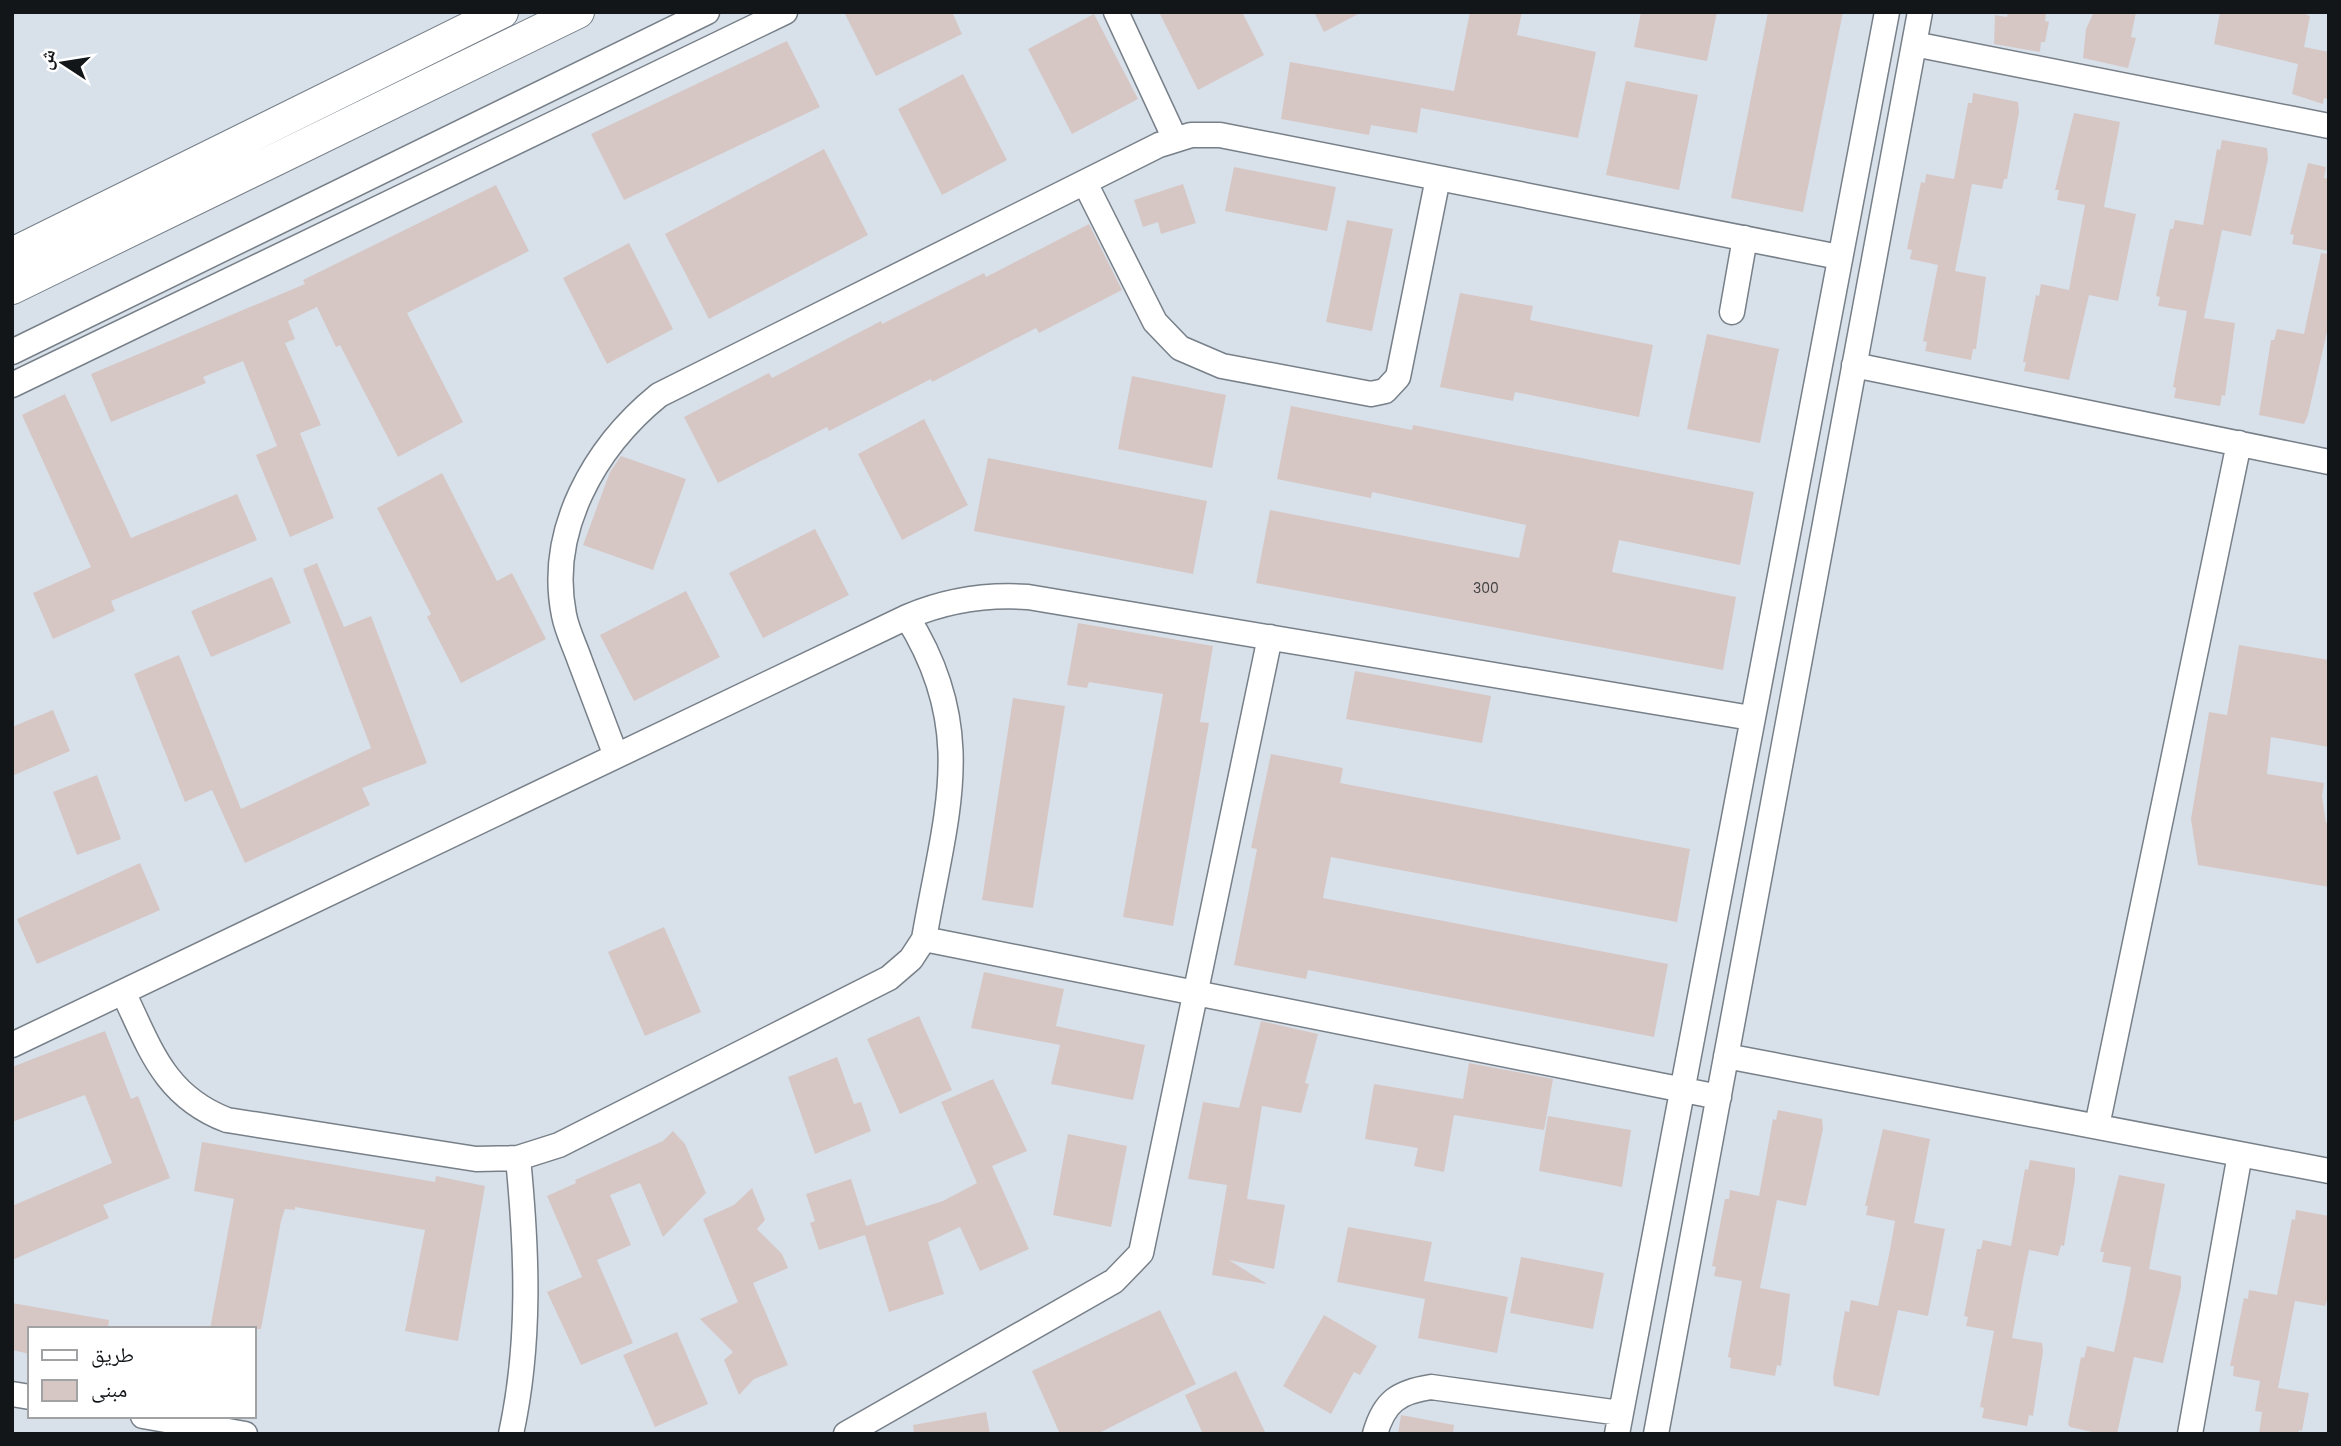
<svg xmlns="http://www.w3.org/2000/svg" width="2341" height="1446" font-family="Poppins,'Noto Naskh Arabic',sans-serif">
<rect width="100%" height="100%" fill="#d8e1ea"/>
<path fill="#d6c7c5" d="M844 12H952L962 34 876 76Z
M1159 12H1242L1264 55 1198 90Z
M1314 12H1362L1324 32Z
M1470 12H1522L1517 35 1596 52 1578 138 1421 108 1417 133 1371 125 1369 135 1281 119 1290 62 1454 91Z
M1641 12H1717L1707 61 1634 47Z
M1768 12H1843L1803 212 1731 198Z
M2008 12H2043L2046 15 2045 21 2049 22 2045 42H2041L2040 52 1994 44 1995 15 2007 17Z
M2094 12H2136L2131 37 2136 38 2128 68 2083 58 2086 29Z
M2220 12H2300L2310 16 2304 47 2329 52V99L2324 98 2323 104 2292 94 2298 64 2214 44Z
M1094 14 1138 99 1072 134 1028 49Z
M787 41 820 107 624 200 591 134Z
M963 74 1007 160 942 195 898 109Z
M1626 81 1698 95 1679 190 1606 175Z
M1973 93 2018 102 2019 112 2007 179H2004L2002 189 1972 184 1955 271 1986 277 1976 349H1973L1971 360 1925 351 1927 342 1923 341 1938 265 1910 259 1912 250 1907 249 1921 182 1925 183 1926 174 1954 179 1968 103H1972Z
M2074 113 2120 122 2104 207 2136 214 2118 301 2089 295 2069 380 2024 371 2026 362H2023L2036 295 2039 296 2041 284 2069 290 2085 205 2057 200 2059 190H2055Z
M2222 140 2267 148 2268 159 2251 236 2222 230 2204 318 2235 323 2225 396 2222 395 2220 406 2174 398 2176 388 2173 387 2187 311 2158 306 2160 297 2156 296 2170 229H2173L2175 220 2203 225 2217 149 2220 150Z
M824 149 868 235 709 319 665 234Z
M2308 163 2326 167 2324 178 2329 179V251L2292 244 2294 235 2290 234Z
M1234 167 1336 187 1327 231 1225 211Z
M1183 184 1196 223 1161 234 1158 222 1143 227 1134 200Z
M496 185 529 251 407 313 463 422 398 457 340 345 336 347 317 307 288 321 295 339 285 343 321 425 300 433 334 518 290 537 256 455 277 446 243 361 203 377 206 383 111 422 91 374 305 284 303 280Z
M1347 220 1393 229 1372 331 1326 322Z
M1089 224 1122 290 1039 333 1036 328 932 382 931 379 829 431 827 427 718 483 684 417 769 373 772 378 881 321 882 324 984 273 986 277Z
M629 243 673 329 607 364 563 278Z
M2321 253 2329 254V323L2308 415 2304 424 2259 415 2271 340H2274L2277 329 2304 334Z
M1460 293 1533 306 1530 320 1653 345 1639 417 1515 392 1513 401 1440 387Z
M1707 334 1779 349 1760 443 1687 429Z
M1132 376 1226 395 1212 468 1118 449Z
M65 394 131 538 237 494 257 540 111 601 115 611 53 639 33 593 91 567 22 415Z
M1291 406 1412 430 1413 425 1754 492 1740 565 1619 540 1612 572 1736 597 1723 670 1256 583 1270 510 1519 558 1526 525 1372 492 1371 498 1277 479Z
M924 419 968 505 902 540 858 454Z
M621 456 686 479 653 570 583 545 610 472Z
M988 458 1207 501 1193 574 974 531Z
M442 473 497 581 512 573 546 639 461 683 427 617 431 614 377 508Z
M815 529 849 595 763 638 729 573Z
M317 563 344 627 371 616 427 763 362 788 370 805 245 863 212 790 185 802 134 674 179 655 241 809 371 748 303 569Z
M272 577 291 623 211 657 191 611Z
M686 591 720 657 634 701 600 635Z
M1078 623 1213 646 1200 722 1209 723 1173 926 1123 917 1163 694 1089 682 1087 688 1067 685Z
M2239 645 2329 660V747L2271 737 2267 774 2324 783 2322 796 2326 823 2329 822V887L2198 865 2191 819 2209 712 2227 715Z
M1355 671 1491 696 1482 743 1346 719Z
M1013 698 1065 706 1033 908 982 900Z
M53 710 70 751 12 776V727Z
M1271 754 1343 768 1340 783 1690 849 1677 922 1331 857 1323 898 1668 964 1654 1037 1308 970 1306 979 1234 965 1257 849 1251 848Z
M97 775 121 839 77 855 53 792Z
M140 863 160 910 37 964 17 919Z
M664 927 701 1012 645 1036 608 952Z
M984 972 1064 989 1056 1026 1145 1045 1133 1100 1051 1084 1060 1045 971 1028Z
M919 1016 952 1090 900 1114 867 1039Z
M1261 1021 1318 1034 1305 1083 1309 1084 1301 1113 1262 1106 1247 1199 1285 1205 1274 1269 1229 1260 1267 1284 1212 1275 1227 1185 1188 1179 1203 1102 1239 1108Z
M105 1031 131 1099 138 1096 170 1178 103 1205 109 1218 12 1260V1206L112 1163 85 1095 12 1122V1067Z
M837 1057 854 1104 861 1102 871 1131 815 1154 788 1077Z
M1469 1063 1553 1079 1544 1130 1454 1115 1444 1172 1414 1166 1418 1148 1365 1139 1374 1084 1463 1099Z
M993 1079 1027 1151 992 1166 1029 1249 980 1271 960 1227 928 1242 944 1294 889 1312 865 1235 819 1250 810 1223 815 1221 806 1194 851 1179 866 1226 943 1201 977 1183 941 1102Z
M1778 1110 1822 1119 1823 1129 1806 1206 1777 1200 1760 1288 1790 1294 1781 1366 1777 1365 1775 1376 1730 1368 1731 1358 1728 1357 1742 1281 1714 1276 1716 1267 1712 1266 1725 1199H1729L1730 1190 1759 1196 1773 1119 1776 1120Z
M1548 1116 1631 1130 1622 1187 1539 1171Z
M1883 1129 1930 1139 1914 1223 1945 1229 1928 1316 1898 1310 1879 1396 1834 1386 1833 1377 1845 1311 1849 1312 1851 1300 1878 1306 1890 1250 1895 1221 1866 1215 1868 1206H1865Z
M673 1131 685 1144 706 1193 663 1237 640 1183 610 1195 631 1245 597 1260 633 1343 581 1365 547 1292 582 1277 547 1196 576 1183 575 1180 663 1141Z
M1068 1134 1127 1146 1111 1227 1053 1215Z
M202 1142 435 1182 436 1176 485 1186 458 1341 405 1331 425 1230 295 1207V1210L285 1209 281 1221 261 1329H210L234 1199 194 1191Z
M2030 1160 2075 1168V1179L2064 1246 2061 1245 2058 1256 2029 1250 2023 1279 2012 1338 2042 1343 2043 1351 2033 1416 2029 1415 2027 1426 1982 1418 1984 1408 1980 1407 1994 1331 1966 1326 1968 1317 1964 1316 1977 1249H1981L1983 1240 2011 1246 2025 1169 2028 1170Z
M2119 1175 2165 1184 2149 1269 2181 1276V1287L2163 1363 2134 1357 2117 1434H2101L2070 1427 2068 1424 2081 1357 2084 1358 2087 1346 2114 1352 2126 1296 2131 1267 2102 1262 2104 1252H2100Z
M752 1188 765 1220 757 1229 782 1254 788 1268 753 1283 788 1365 754 1379 739 1395 724 1360 733 1352 700 1319 738 1302 703 1219 734 1205Z
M2296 1210 2329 1216V1295L2325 1306 2295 1301 2278 1388 2309 1393 2302 1431 2299 1430 2298 1434H2259L2262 1412 2255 1411 2260 1381 2233 1376 2234 1366H2230L2244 1298 2248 1299 2249 1290 2277 1295 2292 1219 2295 1220Z
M1348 1227 1432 1242 1424 1281 1508 1297 1497 1353 1418 1338 1425 1299 1337 1282Z
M1521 1257 1604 1273 1593 1329 1510 1313Z
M12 1303 109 1320 108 1329H30V1354L12 1350Z
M1160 1310 1196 1384 1097 1434H1060L1032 1371Z
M1324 1315 1377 1346 1360 1375 1354 1372 1331 1414 1283 1386Z
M677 1332 708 1404 655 1427 623 1355Z
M1236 1371 1266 1434H1203L1185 1395Z
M986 1412 990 1434H914L913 1425Z
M1401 1415 1454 1425 1453 1434H1398Z"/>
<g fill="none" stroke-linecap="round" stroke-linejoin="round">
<defs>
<path id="minor" d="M1116 12 1175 139
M1914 44 2329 126
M1085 183 1155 322 1180 348 1222 366 1371 394 1385 391 1398 377 1438 178
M1732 312 1745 238
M12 352 707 12
M1854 365 2329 462
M12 385 785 12
M616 756C604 724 592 692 580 661 575 646 567 631 564 615 547 530 595 447 659 395L1159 145 1191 135H1220L1839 257
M924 939 1719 1097
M123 992C150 1048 164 1096 227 1120L476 1159 518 1158 559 1145 889 978 911 959 924 939C945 816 979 731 907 617
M12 1045 907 617C947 600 985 594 1028 597L1751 718
M1726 1056 2329 1171
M2097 1126 2239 443
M12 1394 30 1397
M143 1416 245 1434
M511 1434C531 1342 527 1250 518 1158
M846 1434 1114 1281 1141 1253 1270 637
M1375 1434C1384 1402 1398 1392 1431 1387L1620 1413
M1617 1434 1887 12
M1656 1434 1920 12
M2190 1434 2240 1154"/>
<path id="major" d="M12 254 502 12
M12 288 578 12"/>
</defs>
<use href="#minor" stroke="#777f88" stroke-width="27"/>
<use href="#major" stroke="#777f88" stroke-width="34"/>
<use href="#minor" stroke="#fff" stroke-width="24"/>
<use href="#major" stroke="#fff" stroke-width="32"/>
</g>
<g text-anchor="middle" stroke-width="6" stroke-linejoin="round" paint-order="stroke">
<g font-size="14" fill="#444244">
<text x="1486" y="593">300</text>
</g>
</g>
<rect width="2341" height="1446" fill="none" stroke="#131619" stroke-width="28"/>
<rect x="28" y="1327" width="228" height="91" fill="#ffffff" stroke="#a1a2a3" stroke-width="2"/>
<rect x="42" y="1350" width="35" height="10" fill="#ffffff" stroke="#a1a2a3" stroke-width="2"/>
<text x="91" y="1362" font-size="21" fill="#131619">طريق</text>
<rect x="42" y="1380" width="35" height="21" fill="#d6c7c5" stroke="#a1a2a3" stroke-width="2"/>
<text x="91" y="1397" font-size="21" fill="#131619">مبنى</text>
<g transform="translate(63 63) rotate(282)" stroke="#ffffff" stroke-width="5" paint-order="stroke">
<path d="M0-5L12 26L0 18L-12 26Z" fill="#131619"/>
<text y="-10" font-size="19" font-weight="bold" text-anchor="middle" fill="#131619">ش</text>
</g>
</svg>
